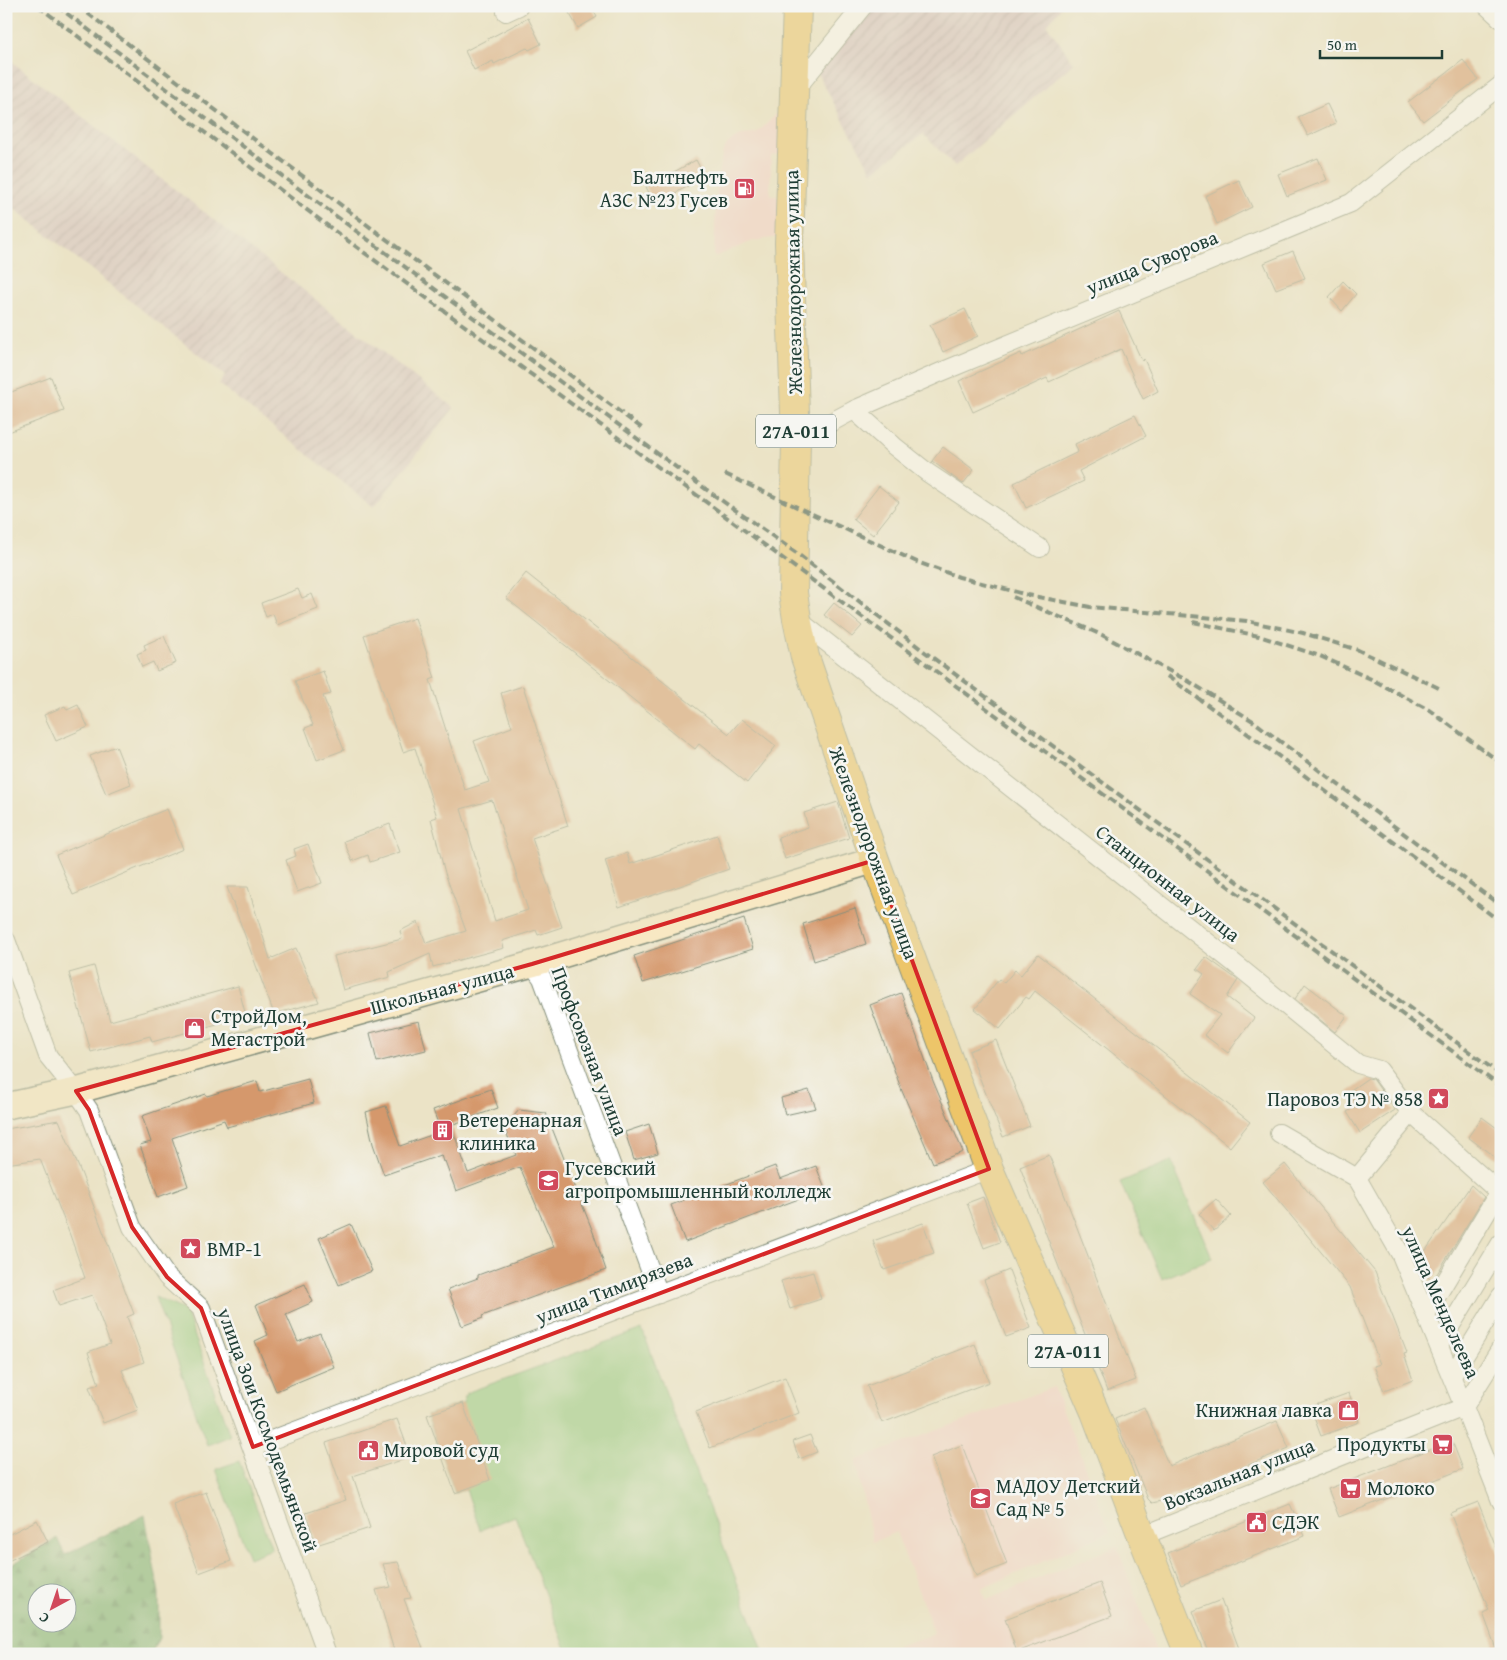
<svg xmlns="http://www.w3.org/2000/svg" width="1507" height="1660" font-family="'Gentium Book Plus',serif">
<defs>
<pattern id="industrial-furrows" width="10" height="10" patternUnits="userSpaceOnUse" patternTransform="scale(1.25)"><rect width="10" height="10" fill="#d2bec3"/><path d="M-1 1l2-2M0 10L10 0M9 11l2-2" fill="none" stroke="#aa9c9f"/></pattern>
<pattern id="forest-firs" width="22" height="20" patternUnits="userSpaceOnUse" patternTransform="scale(1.25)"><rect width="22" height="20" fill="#71af6f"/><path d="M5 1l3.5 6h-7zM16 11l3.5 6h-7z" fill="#5c905c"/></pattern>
</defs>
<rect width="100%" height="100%" fill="#f6f6f2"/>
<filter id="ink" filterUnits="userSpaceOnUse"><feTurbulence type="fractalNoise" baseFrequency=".02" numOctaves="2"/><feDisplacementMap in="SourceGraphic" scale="10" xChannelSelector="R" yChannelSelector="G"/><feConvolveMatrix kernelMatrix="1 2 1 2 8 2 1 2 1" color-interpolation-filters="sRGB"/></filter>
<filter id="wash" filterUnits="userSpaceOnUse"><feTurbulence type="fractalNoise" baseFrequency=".0096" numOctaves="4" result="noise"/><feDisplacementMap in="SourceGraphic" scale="20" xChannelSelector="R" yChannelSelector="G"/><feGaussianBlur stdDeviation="1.12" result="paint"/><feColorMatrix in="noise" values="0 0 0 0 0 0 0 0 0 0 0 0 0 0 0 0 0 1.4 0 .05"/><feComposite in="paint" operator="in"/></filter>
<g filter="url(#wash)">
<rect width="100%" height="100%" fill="#ebe3c6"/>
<path fill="#f7d0cd" d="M785 106 780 154 771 156 770 196H779V237L753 241 714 257 717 179 723 151 728 143 738 137 757 133Z
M1054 1387 1110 1532 981 1589 987 1600 1117 1546 1157 1654H899L897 1646 933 1635 931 1624 896 1532 873 1542 856 1465 857 1460Z"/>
<path fill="url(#industrial-furrows)" d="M868 6H1062L1047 25 1074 63 955 166 923 134 872 172 815 69Z
M6 57 454 408 374 507 219 384 225 376 6 202Z"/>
<path fill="#8ccb81" stroke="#56845a" d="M1171 1161 1212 1258 1162 1279 1120 1182Z
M155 1297 186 1311 230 1436 207 1445Z
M642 1329 764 1654H568L515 1516 480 1530 466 1489 455 1493 427 1415 463 1403 466 1393Z
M239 1461 272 1549 249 1558 216 1469Z"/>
<path fill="url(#forest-firs)" stroke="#487652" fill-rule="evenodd" d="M145 1515 159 1593V1638L151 1654H6V1568L57 1538 65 1555ZM38 1592H68V1622H38Z"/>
<g id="blocks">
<path fill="#d5986c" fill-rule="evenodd" d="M565 6H591L597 17 578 28Z
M528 18 541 44 529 50 527 48 494 64 493 61 474 70 465 51Z
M1463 60 1478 79 1423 121 1408 102Z
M1327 104 1336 123 1308 136 1298 117Z
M1318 158 1327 180 1287 196 1278 174Z
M696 160 705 177 655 204 646 187Z
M1239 180 1252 207 1217 224 1205 196Z
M1293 251 1305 278 1276 289 1264 263Z
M1343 281 1356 294 1342 311 1329 297Z
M965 309 978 336 943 352 930 325Z
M1119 311 1142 361 1144 359 1158 391 1143 399 1121 349 1049 382 1047 378 973 412 959 381 1021 353 1022 356Z
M51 377 64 411 6 433V394Z
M1135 415 1146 436 1079 471 1084 481 1026 508 1014 483 1078 452 1075 444Z
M943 447 974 470 963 484 932 461Z
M879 486 899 502 873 535 853 519Z
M526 573 729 734 742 719 776 746 747 783 699 744 695 749 506 598Z
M298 589 302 598 312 594 318 609 277 625 273 614 266 617 261 603Z
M834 603 862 626 852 637 824 615Z
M415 618 435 678 430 680 465 790 489 782 474 741 512 727 501 693 523 686 568 826 532 838 562 927 538 935 536 930 502 941 504 948 433 967 430 954 389 972 390 977 343 990 334 956 402 939 400 931 418 922 426 943 466 931 445 873 431 819 437 817 415 748 403 752 364 635ZM492 800 528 910 495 921 461 809Z
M164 636 176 663 157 671 153 662 142 667 137 654 146 650 144 645Z
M323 671 331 694 323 696 344 750 317 760 305 728 313 725 295 681Z
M78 705 88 727 56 741 44 715 65 706 67 710Z
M116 746 131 784 106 794 90 756Z
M838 802 849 838 785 859 778 837 808 827 804 813Z
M167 809 183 849 73 895 56 855Z
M390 824 400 852 370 862 368 855 352 861 344 841Z
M717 835 729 869 619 907 605 860 627 853 630 864Z
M308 844 322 883 297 892 286 860 296 856 294 849Z
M227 887H248L270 959 296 948 319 1002 274 1014Z
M855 908 866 944 814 961 803 924Z
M744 919 753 949 643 983 634 956Z
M1038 954 1250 1122 1230 1147 1035 991 1029 999 1026 997 1000 1029 975 1009 999 979 1004 983 1015 970 1021 975Z
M1206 957 1238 980 1227 997 1254 1018 1228 1053 1204 1035 1220 1015 1190 994 1204 974 1197 969Z
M94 966 110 1021 238 986 246 1016 152 1042 150 1036 91 1052 69 973Z
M1305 984 1347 1016 1335 1032 1295 999Z
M901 993 933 1081 963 1152 933 1163 902 1091 870 1005Z
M419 1021 426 1050 377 1062 370 1033Z
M996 1040 1030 1126 1003 1137 969 1051Z
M1368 1078 1373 1079 1395 1110 1360 1133 1347 1112 1357 1106 1348 1092Z
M308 1079 314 1103 227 1127 224 1120 172 1138 188 1186 158 1197 140 1145 151 1142 142 1116 206 1094 207 1096 257 1081 260 1092Z
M491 1089 498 1108 451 1125 468 1173 516 1155 504 1128 519 1110 546 1113 593 1232 606 1270 482 1316 483 1318 462 1326 448 1289 478 1278V1275L554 1247 520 1167 456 1191 445 1161 443 1162 441 1155 384 1175 373 1144 366 1112 386 1106 400 1146 434 1134 432 1129 439 1126 433 1110Z
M809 1090 816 1108 785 1115 781 1098Z
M1482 1117 1501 1131V1162L1468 1137Z
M59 1120 82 1175 134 1314 127 1317 144 1362 122 1370 138 1410 103 1423 89 1387 99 1384 88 1352 110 1344 92 1295 59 1306 53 1290 85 1278 70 1235 40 1159 6 1164V1129Z
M649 1124 658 1153 634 1160 625 1132Z
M1049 1155 1136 1380 1107 1391 1020 1167Z
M1285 1164 1375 1272 1407 1353 1404 1354 1413 1380 1384 1391 1374 1366 1380 1364 1350 1287 1263 1182Z
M775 1166 780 1179 816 1166 825 1189 685 1242 671 1205Z
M1471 1185 1484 1197 1432 1282 1417 1263Z
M983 1197 1000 1242 984 1248 967 1203Z
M1216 1199 1231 1216 1214 1231 1199 1214Z
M923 1223 934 1253 884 1270 873 1241Z
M351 1224 372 1271 339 1285 319 1238Z
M1009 1270 1031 1328 1006 1337 984 1280Z
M813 1272 821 1299 790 1309 781 1281Z
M305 1284 313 1302 286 1314 298 1342 320 1333 334 1367 276 1391 255 1341 268 1335 256 1305Z
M975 1344 989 1382 882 1423 867 1386Z
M785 1377 799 1413 710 1448 696 1412Z
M1349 1393 1359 1422 1321 1436 1310 1407Z
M463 1403 490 1480 455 1493 427 1415Z
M1144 1407 1169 1466 1277 1421 1289 1448 1161 1501 1152 1503 1148 1499 1115 1419Z
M397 1419 411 1457 353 1476 370 1528 316 1545 306 1513 346 1500 326 1443Z
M810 1435 817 1452 799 1459 793 1441Z
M1452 1441 1463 1469 1339 1517 1328 1489Z
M962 1445 1007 1564 976 1576 931 1457Z
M206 1492 231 1561 199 1573 173 1504Z
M1478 1502 1501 1559V1654H1498L1483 1613 1489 1610 1450 1513Z
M1290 1504 1305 1536 1181 1585 1168 1553Z
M37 1520 48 1542 6 1562V1536Z
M398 1562 411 1598 404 1599 423 1648 408 1654H395L376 1590 391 1587 383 1564Z
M1100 1583 1112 1616 1017 1652 1005 1619Z
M1221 1600 1241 1654H1209L1193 1611Z"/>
</g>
</g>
<g filter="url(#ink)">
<use href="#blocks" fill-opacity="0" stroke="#85907d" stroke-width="1"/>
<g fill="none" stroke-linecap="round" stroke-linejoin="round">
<defs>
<path id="minor" d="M1487 6 1501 19
M506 12 519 6
M795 90 863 6
M854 410 894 446 928 473 1040 548
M796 441 854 410 941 372 1351 203 1501 85
M797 619 1234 963 1358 1064 1379 1070 1411 1113 1501 1194
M6 940 48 1056 76 1091 89 1110 132 1227 167 1277 201 1308 327 1654
M532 964 542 978 659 1294
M1279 1133 1357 1178 1401 1255 1464 1407 1501 1501
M1357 1178 1411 1113
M1426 1314 1499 1192
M1439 1345 1501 1243
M1452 1376 1501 1296
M1464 1407 1501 1348
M253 1447 989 1169
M1142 1536 1464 1407"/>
<path id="secondary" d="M6 1106 76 1091 532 964 875 860"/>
<path id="primary" d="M797 6 789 243 796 441 793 593 797 619 805 657 875 860 989 1169 1095 1412 1142 1536 1189 1654"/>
</defs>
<use href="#minor" stroke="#85907d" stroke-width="20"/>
<use href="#secondary" stroke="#85907d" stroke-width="28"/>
<use href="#primary" stroke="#85907d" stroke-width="30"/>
<use href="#minor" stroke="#fff" stroke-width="18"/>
<use href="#secondary" stroke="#f8e8c3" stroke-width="25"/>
<use href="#primary" stroke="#edc569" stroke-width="28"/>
<path stroke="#1f3d34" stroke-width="4" stroke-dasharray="8 4" stroke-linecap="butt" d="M38 6 336 232 702 499 1501 1087
M57 6 298 188 711 493 795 552 925 652 1501 1075
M78 6 378 233 643 429
M725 474 917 562 959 577 1028 595 1090 607 1247 621 1303 633 1358 650 1441 689
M1013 597 1102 635 1190 682 1253 721 1501 906
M1193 622 1259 636 1320 656 1371 679 1429 710 1501 763
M1167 676 1269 749 1501 922"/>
</g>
</g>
<path d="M0 0H1507V1660H0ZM875 860 989 1169 253 1447 201 1308 167 1277 132 1227 89 1110 76 1091 532 964Z" fill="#ebe3c6" fill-opacity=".55" fill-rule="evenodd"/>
<path fill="none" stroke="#d62828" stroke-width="4" stroke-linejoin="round" d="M875 860 989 1169 253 1447 201 1308 167 1277 132 1227 89 1110 76 1091 532 964Z"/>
<defs>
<symbol id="fuel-square" viewBox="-11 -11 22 22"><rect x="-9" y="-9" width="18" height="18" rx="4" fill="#d1495b" stroke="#f6f6f2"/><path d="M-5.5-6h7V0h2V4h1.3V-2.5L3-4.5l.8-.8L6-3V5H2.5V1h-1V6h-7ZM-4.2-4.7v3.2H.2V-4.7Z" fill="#fff"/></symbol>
<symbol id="shop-square" viewBox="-11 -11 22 22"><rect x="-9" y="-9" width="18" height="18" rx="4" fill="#d1495b" stroke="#f6f6f2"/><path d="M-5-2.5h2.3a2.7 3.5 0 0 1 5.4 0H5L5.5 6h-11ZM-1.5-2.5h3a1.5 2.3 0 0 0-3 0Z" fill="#fff"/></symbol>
<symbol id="sight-square" viewBox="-11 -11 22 22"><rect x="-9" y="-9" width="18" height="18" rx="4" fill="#d1495b" stroke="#f6f6f2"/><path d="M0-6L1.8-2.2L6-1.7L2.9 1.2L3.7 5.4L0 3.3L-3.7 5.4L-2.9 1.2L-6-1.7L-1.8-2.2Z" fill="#fff"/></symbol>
<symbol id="building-square" viewBox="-11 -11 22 22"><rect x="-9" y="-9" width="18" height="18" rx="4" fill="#d1495b" stroke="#f6f6f2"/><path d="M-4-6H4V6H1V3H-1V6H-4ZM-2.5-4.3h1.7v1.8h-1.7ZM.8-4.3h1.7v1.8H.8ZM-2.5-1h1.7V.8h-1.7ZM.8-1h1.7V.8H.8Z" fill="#fff"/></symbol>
<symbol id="university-square" viewBox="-11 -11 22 22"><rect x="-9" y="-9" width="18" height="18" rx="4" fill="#d1495b" stroke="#f6f6f2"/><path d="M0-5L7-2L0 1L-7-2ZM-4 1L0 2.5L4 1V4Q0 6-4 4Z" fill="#fff"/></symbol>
<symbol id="supermarket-square" viewBox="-11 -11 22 22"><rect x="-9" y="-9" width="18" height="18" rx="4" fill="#d1495b" stroke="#f6f6f2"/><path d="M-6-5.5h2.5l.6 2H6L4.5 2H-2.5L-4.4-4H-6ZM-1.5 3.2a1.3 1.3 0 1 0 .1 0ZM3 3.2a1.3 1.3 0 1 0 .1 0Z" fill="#fff"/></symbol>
<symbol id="civic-square" viewBox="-11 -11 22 22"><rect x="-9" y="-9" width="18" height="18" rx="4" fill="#d1495b" stroke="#f6f6f2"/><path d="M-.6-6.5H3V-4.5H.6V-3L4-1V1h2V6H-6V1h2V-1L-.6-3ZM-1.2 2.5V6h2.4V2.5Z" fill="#fff"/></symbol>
<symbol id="school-square" viewBox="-11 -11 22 22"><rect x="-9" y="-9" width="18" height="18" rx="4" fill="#d1495b" stroke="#f6f6f2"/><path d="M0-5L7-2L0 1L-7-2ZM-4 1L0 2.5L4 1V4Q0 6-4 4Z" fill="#fff"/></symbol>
</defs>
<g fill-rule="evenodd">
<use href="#fuel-square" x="732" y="176" width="25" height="25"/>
<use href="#shop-square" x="182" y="1016" width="25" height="25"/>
<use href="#sight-square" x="1426" y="1086" width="25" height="25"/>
<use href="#building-square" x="430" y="1118" width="25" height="25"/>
<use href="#university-square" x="536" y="1168" width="25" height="25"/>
<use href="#sight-square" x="178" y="1236" width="25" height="25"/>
<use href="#shop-square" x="1336" y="1398" width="25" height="25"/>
<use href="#supermarket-square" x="1430" y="1432" width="25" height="25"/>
<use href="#civic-square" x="356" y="1438" width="25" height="25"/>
<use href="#supermarket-square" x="1338" y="1476" width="25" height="25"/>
<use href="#school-square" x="968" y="1486" width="25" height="25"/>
<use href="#civic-square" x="1244" y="1510" width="25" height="25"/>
</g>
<g text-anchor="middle" stroke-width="5" stroke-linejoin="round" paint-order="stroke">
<g fill="#f6f6f2" stroke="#60746d" stroke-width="1">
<rect x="756" y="414.5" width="80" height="33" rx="4"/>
<rect x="1028" y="1334.5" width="80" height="33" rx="4"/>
</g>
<g font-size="19" font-weight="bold" fill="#1f3d34">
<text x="796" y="438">27А-011</text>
<text x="1068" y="1358">27А-011</text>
</g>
<g font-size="20" fill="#1f3d34" stroke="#f6f6f2" text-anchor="start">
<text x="728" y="184" text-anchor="end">Балтнефть<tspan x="728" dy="23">АЗС №23 Гусев</tspan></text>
<text x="211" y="1023">СтройДом,<tspan x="211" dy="23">Мегастрой</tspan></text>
<text x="1423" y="1106" text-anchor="end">Паровоз ТЭ № 858</text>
<text x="459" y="1127">Ветеренарная<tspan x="459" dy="23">клиника</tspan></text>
<text x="565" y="1175">Гусевский<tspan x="565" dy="23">агропромышленный колледж</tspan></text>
<text x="207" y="1256">BMP-1</text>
<text x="1332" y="1417" text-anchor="end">Книжная лавка</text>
<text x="1426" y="1451" text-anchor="end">Продукты</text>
<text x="384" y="1457">Мировой суд</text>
<text x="996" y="1493">МАДОУ Детский<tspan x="996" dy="23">Сад № 5</tspan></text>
<text x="1367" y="1495">Молоко</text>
<text x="1272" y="1529">СДЭК</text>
</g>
<g font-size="20" fill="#1f3d34" stroke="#f6f6f2">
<text transform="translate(1152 262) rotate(-22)" y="7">улица Суворова</text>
<text transform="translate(793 282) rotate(-91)" y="7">Железнодорожная улица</text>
<text transform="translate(874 853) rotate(70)" y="7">Железнодорожная улица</text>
<text transform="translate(1168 883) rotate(38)" y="7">Станционная улица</text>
<text transform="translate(442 989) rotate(-15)" y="7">Школьная улица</text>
<text transform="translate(590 1051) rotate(69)" y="7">Профсоюзная улица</text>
<text transform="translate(614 1288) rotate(-21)" y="7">улица Тимирязева</text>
<text transform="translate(1441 1302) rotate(66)" y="7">улица Менделеева</text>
<text transform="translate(268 1430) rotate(70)" y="7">улица Зои Космодемьянской</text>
<text transform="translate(1239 1474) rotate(-22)" y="7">Вокзальная улица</text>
</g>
</g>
<rect width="1507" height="1660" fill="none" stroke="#f6f6f2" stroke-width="25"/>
<g transform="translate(52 1608) rotate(220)"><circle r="24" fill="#f6f6f2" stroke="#a0aca6"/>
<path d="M0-4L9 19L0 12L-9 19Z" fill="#d1495b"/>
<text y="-8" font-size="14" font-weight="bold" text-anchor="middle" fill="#1f3d34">С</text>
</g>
<path d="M1320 50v8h122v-8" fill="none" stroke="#1f3d34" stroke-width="2.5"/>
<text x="1327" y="50" font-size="15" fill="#1f3d34" stroke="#f6f6f2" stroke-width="4" paint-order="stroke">50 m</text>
</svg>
